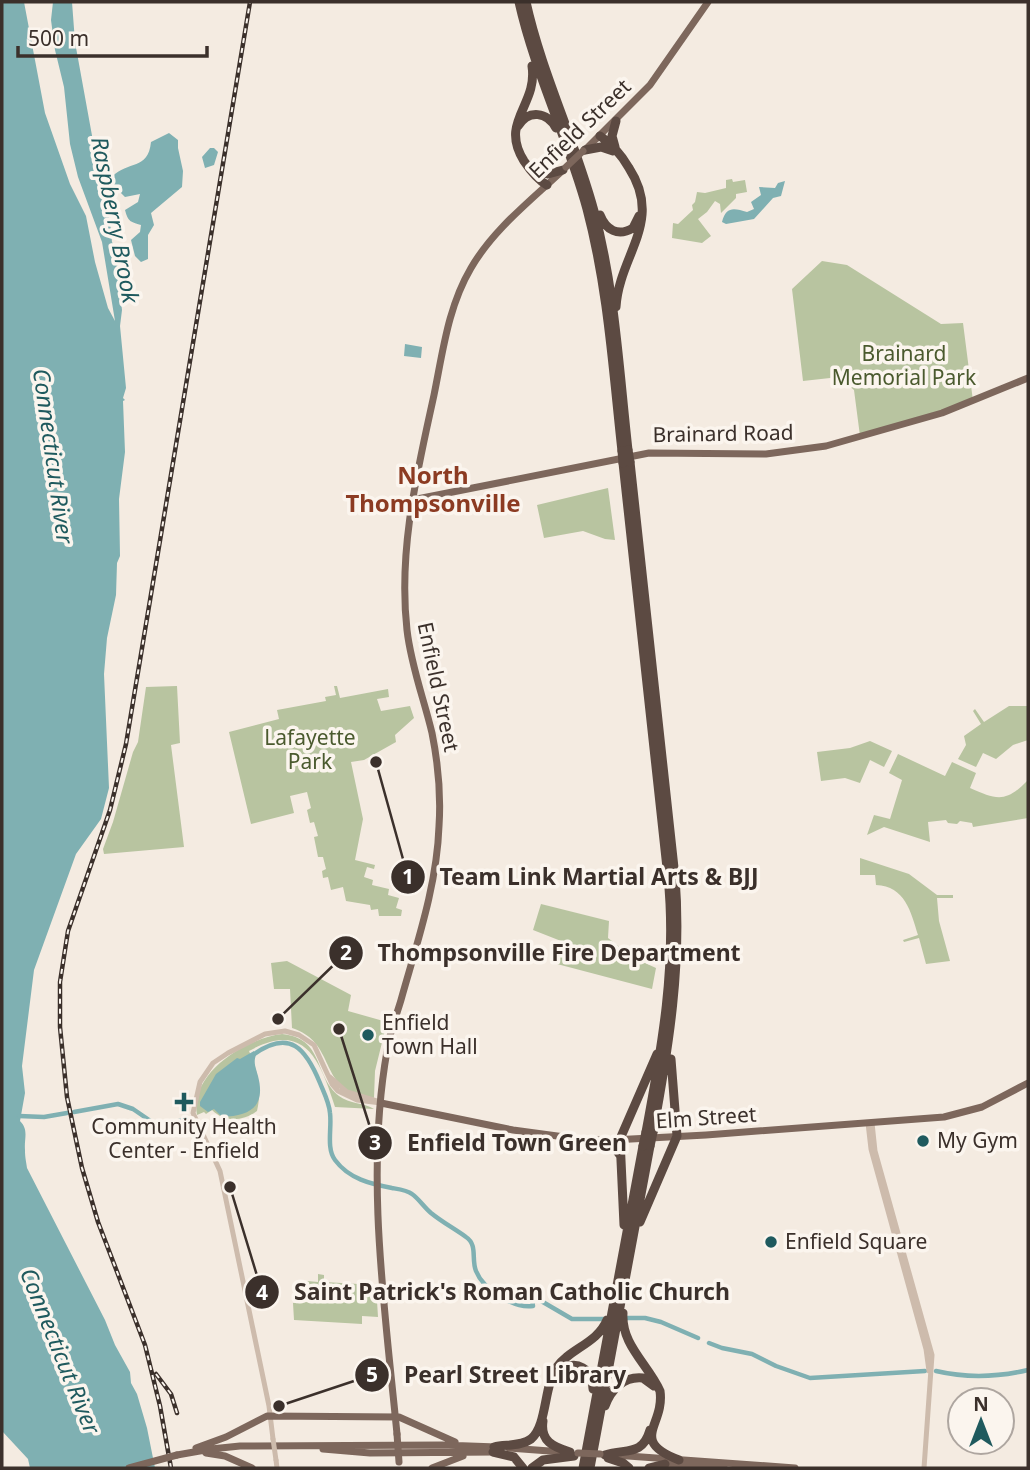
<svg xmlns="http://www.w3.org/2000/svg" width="1030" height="1470" font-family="'Noto Sans',sans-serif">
<rect width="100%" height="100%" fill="#f4ebe1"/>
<path fill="#b8c4a0" d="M732 179 733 182 745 180 747 192 736 194V198L721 213 720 204 715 201 707 212 698 219 711 236 702 243 672 238 673 223 678 224 693 210 692 205 695 202 697 192 705 193 726 188V180Z
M822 261 847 265 941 324 963 323 973 401 860 436 854 390 839 377 803 381 792 289Z
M608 488 615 540 605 539 583 531 544 538 537 505Z
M177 686 180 743 171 745 184 847 104 854 103 849 113 822 133 752 138 742 146 687Z
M334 686H337L340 698 388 689 389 697 377 699 381 711 410 706 414 718 395 735 396 742 364 760 351 762 363 819 355 860 375 865 374 869 367 867 364 877 373 880 372 885 389 889 388 895 399 898 396 908 402 910 401 916H379L378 909 371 910 370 905 346 901 343 887 331 890 328 877 323 878 322 871 326 869 323 857H318L314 837 318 836 314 822 310 823 307 810 311 808 307 792 290 796 294 813 251 824 229 732 279 719 277 710 326 701 325 697 336 695Z
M1009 706H1028V740L1013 745 996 759 983 753 976 767 958 759 966 745 964 736 981 724 973 711 975 709 984 722Z
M870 741 892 751 884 767 870 760 860 783 845 778 821 781 817 752 850 748Z
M898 754 945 776 952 762 976 773 970 788C997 800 1006 803 1028 780V818L973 827 972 823 960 821 957 824 948 823 946 820 928 822 930 842 884 827 867 835 874 815 890 819 902 780 889 773Z
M860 858 909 874 937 895H953V898H937L939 921 950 961 926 964 919 938 904 942 903 940 918 935C911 912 905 886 876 885L875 875H860Z
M541 904 609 921 608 938 634 958 656 968 652 989 557 964 561 941 533 930Z
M287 961 351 995 348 1011 387 1022 375 1071 374 1098C367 1096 358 1096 352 1093 321 1078 332 1041 292 1028L290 989H274L271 963Z
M282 1034C324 1038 314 1076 339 1096 349 1104 365 1103 374 1109L335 1107C320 1060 305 1020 249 1051 258 1072 262 1089 257 1111 243 1121 225 1123 212 1110L206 1114 204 1112 197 1115C189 1073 247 1038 282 1034Z
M318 1274 324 1275V1282L376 1285 378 1317 362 1316V1324L294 1320 293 1303 308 1302 307 1281 318 1282Z"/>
<path fill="#7fb0b2" d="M2 2H24L45 113 70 184 86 216 95 262 108 308 115 321 102 242 78 177 70 144 64 87 55 50 51 20 53 2H72L75 42 99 174 110 221 112 242 119 257 117 268 122 310 120 326 126 388 123 398 125 400 123 401 125 452 119 499 120 556 117 563 116 595 107 638 104 674 109 788 101 819 76 854 34 970 22 1066 25 1093 20 1121C29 1130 24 1138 25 1150 25 1158 26 1160 27 1168L105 1320 115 1345 130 1372 131 1383 137 1394 147 1428 155 1468H30L28 1459 2 1431Z
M169 133 178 140V148L183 171 182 187 151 213 154 225 148 235V259L141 262 135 256 131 240 140 232 141 225C131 222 128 222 125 210L138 202 140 194 125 197 113 185 112 177C128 160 148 171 151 142Z
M210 148H214L218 152 214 165 205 168 202 157Z
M785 181 781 196 773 198 754 219 726 224 722 222C726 206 734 208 747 212L754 209 751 202 761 195 759 187 775 188 778 183Z
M405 344 422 347 421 358 404 356Z
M254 1051 256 1055C253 1063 256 1068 258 1076 266 1107 250 1116 222 1117L214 1109 208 1112 200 1106V1102L216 1074 237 1058 240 1059Z"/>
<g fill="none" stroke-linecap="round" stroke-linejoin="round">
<path stroke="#7fb0b2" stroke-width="4.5" d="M253 1055C290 1028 306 1049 320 1083 324 1093 329 1102 330 1113 332 1128 326 1148 335 1160 349 1179 371 1184 392 1188 398 1189 407 1190 412 1194 419 1199 424 1207 431 1213 442 1222 455 1229 466 1237 478 1245 471 1259 476 1271 483 1289 514 1309 533 1306L532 1300 536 1298 572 1319H604
M74 1112 118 1104 133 1109 152 1122 167 1123 186 1120
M19 1116 44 1117 67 1113
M625 1318H645L661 1322 698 1338
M709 1343 722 1348 752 1354 776 1366 810 1378 925 1371
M936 1371C966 1378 998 1377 1028 1370"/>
<path stroke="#cdbbac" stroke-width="5" d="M330 1077 347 1092 380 1102
M868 1123 871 1149 926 1349 929 1371
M872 1123 875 1151 932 1355 924 1468
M273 1439 269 1406 220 1171 193 1113 200 1082 213 1063 228 1053 265 1034 285 1031 299 1035 314 1045 332 1084 338 1091 357 1100 381 1103
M276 1460 277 1468"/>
<path stroke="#7d675c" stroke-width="7" d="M584 151 650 85 708 2
M412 500 649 453 766 454 826 446 942 413 1028 378
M381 1103 513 1130 594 1141 706 1135 944 1117 982 1107 1028 1083
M397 1434C385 1310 365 1175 387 1051 389 1034 396 1017 401 1000 417 943 437 885 439 826 441 796 438 763 432 733 424 699 411 666 407 630 398 550 417 473 434 395 443 351 448 307 471 268 493 230 529 202 561 172
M196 1448 226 1437 267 1416 399 1417 455 1442
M509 1448 563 1452
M323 1449 370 1453 496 1452
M206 1453 225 1456 252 1468
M177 1455 211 1449 240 1446 442 1445 497 1447
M614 1455 795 1468
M662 1464 724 1468
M432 1468 463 1456"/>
<path stroke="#5c4a42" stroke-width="9" d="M519 2C535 73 568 139 587 209 608 288 613 370 622 451
M526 2C542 74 575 140 594 211 615 289 619 370 628 450
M532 66C538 106 499 121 524 161 530 170 538 180 547 185
M518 126C529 109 547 112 556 128
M600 136C611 143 622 156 629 168 664 222 619 255 616 307
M615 147 612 136 616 121
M585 150 601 147 613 151
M534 169 548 174 563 170
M600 215C606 230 618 237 633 228L639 216
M630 462 675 877C682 964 669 1046 653 1132
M623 463 668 877C677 964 662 1047 646 1132
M599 1141 614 1147 620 1155
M640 1222 677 1136 671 1059
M624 1225 620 1139 657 1054
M623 1313C621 1345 648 1364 660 1391 665 1426 628 1440 679 1460
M559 1371C576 1358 593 1369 593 1389
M605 1406C611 1389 624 1376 643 1378L654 1386
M543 1421C540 1441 553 1447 570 1452
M494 1447C505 1444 520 1447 531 1439 547 1426 544 1386 556 1368 570 1348 597 1344 607 1320
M493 1452 514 1457 523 1468
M605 1455C626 1448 642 1457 650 1430
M608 1458 623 1463 629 1468
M532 1468 543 1460 574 1456
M583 1468 643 1146
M590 1468 650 1146
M649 1468 665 1464"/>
<defs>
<path id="rail" d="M156 1374 171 1394 177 1413
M171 1468 160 1406 145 1345 98 1222 82 1168 67 1097 60 1027V982L68 931 110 810 126 744 250 2"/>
</defs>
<use href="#rail" stroke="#3b302b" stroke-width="4.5"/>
<use href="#rail" stroke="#fbf5ee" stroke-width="2" stroke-dasharray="5" stroke-linecap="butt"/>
<path stroke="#cdbbac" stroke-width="5" d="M273 1439 276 1460"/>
<path stroke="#7d675c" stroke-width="7" d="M566 167 583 151
M397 1434 399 1462
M578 1453 600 1454
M129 1468 177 1455"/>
<path stroke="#5c4a42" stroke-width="9" d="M628 450 630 462
M622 451 623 463
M643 1146 646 1132
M650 1146 653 1132"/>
</g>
<g fill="#1f5a5e" stroke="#fbf5ee" stroke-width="2.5">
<circle cx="368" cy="1035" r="7"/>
<path d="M180.5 1091.5h7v7h7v7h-7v7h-7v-7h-7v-7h7z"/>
<circle cx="923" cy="1141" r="7"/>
<circle cx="771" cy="1242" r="7"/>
</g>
<g text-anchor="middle" stroke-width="7" stroke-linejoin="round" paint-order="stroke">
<g font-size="21" fill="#3b302b" stroke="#fbf5ee">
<text transform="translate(580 129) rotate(-44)" y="7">Enfield Street</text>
<text transform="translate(723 434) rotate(-1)" y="7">Brainard Road</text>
<text transform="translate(438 687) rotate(78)" y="7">Enfield Street</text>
<text transform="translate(706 1118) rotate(-4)" y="7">Elm Street</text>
</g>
<g font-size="21" fill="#4a5a2e" stroke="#fbf5ee">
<text x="904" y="361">Brainard<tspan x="904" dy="24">Memorial Park</tspan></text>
<text x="310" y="745">Lafayette<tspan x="310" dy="24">Park</tspan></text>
</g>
<g font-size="21" fill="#3b302b" stroke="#fbf5ee" text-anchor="start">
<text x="382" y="1030">Enfield<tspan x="382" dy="24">Town Hall</tspan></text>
<text x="184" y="1134" text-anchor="middle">Community Health<tspan x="184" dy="24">Center - Enfield</tspan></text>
<text x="937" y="1148">My Gym</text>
<text x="785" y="1249">Enfield Square</text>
</g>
<g font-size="23" font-style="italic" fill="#1f5a5e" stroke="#fbf5ee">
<text transform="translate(115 220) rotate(79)" y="8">Raspberry Brook</text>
<text transform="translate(53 456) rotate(82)" y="8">Connecticut River</text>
<text transform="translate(60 1351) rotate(68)" y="8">Connecticut River</text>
</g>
<g font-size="24" font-weight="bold" fill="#8c3b22" stroke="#fbf5ee">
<text x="433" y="484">North<tspan x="433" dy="28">Thompsonville</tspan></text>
</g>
</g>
<path fill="none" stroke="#3b302b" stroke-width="2.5" d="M376 762L408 877M278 1019L346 953M339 1029L375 1143M230 1187L262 1292M279 1406L372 1375"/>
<g fill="#3b302b" stroke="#fbf5ee" stroke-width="2.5">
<circle cx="376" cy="762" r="7"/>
<circle cx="278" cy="1019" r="7"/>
<circle cx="339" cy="1029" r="7"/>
<circle cx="230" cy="1187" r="7"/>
<circle cx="279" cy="1406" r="7"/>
<circle cx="408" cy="877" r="18"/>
<circle cx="346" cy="953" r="18"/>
<circle cx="375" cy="1143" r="18"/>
<circle cx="262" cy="1292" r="18"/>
<circle cx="372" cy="1375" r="18"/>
</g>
<g font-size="21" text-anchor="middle" font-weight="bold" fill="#fff">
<text x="408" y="884">1</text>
<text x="346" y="960">2</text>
<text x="375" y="1150">3</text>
<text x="262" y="1300">4</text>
<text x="372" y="1382">5</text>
</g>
<g font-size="23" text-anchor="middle" font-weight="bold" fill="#3b302b" stroke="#fbf5ee" stroke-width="7" stroke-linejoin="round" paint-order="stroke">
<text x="599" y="885">Team Link Martial Arts &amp; BJJ</text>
<text x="559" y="961">Thompsonville Fire Department</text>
<text x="517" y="1151">Enfield Town Green</text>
<text x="512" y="1300">Saint Patrick's Roman Catholic Church</text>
<text x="515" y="1383">Pearl Street Library</text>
</g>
<rect width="1030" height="1470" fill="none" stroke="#3b302b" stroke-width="7"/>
<g transform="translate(981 1421)"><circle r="33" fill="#fbf5ee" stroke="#aea6a0" stroke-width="2"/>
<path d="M0-5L12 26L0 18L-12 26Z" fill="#1f5a5e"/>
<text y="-10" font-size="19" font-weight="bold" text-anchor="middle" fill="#3b302b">N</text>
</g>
<path d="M18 46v10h189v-10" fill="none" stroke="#3b302b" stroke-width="3.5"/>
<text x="28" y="46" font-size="21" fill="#3b302b" stroke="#fbf5ee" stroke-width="5" paint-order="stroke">500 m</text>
</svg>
